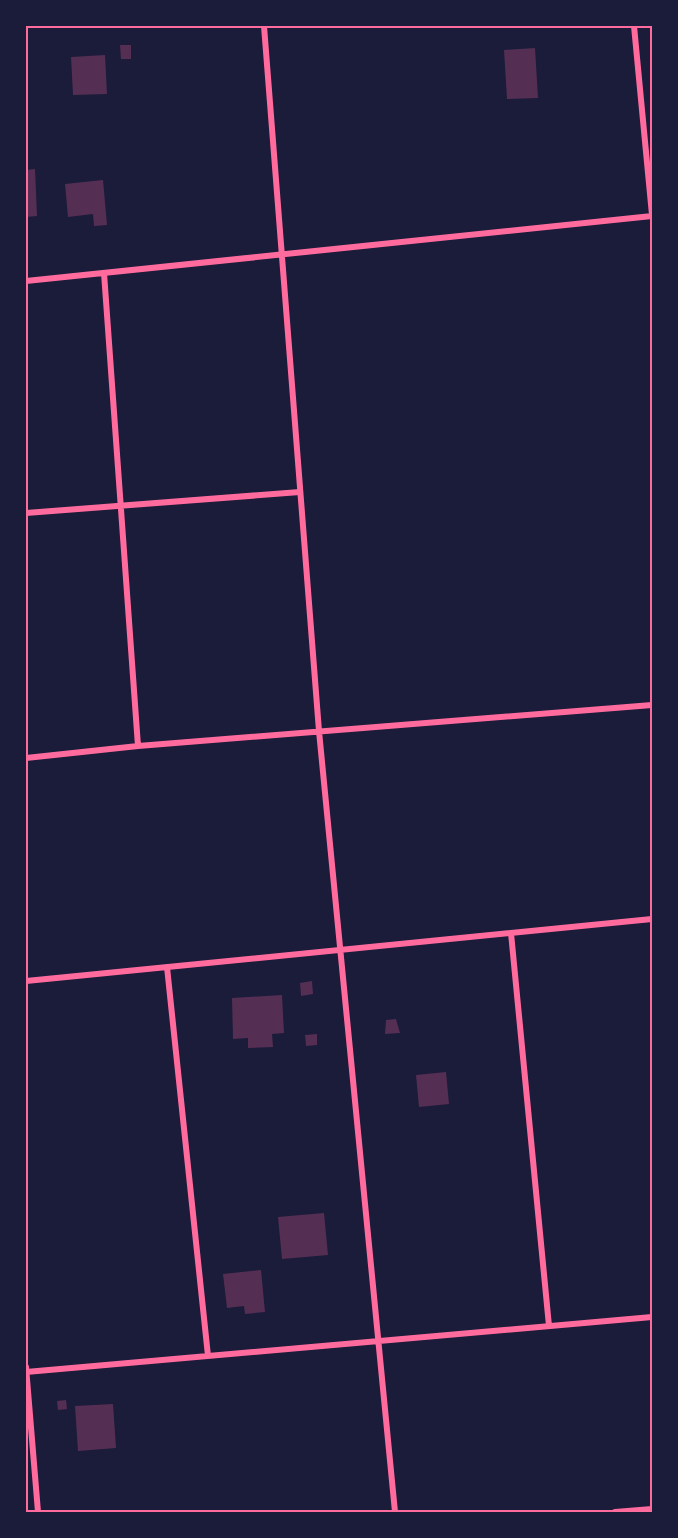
<svg xmlns="http://www.w3.org/2000/svg" width="678" height="1538" font-family="'Exo 2',sans-serif">
<rect width="100%" height="100%" fill="#1b1b3a"/>
<path fill="#542f53" d="M120 45H131V59H121Z
M535 48 538 98 507 99 504 50Z
M105 55 107 94 73 95 71 57Z
M35 169 37 216 26 217V170Z
M103 180 107 225 94 226 93 214 68 217 65 184Z
M312 981 313 994 301 996 300 983Z
M282 995 284 1033 272 1034 273 1047 248 1048V1038L233 1039 232 998Z
M396 1019 400 1033 385 1034 386 1020Z
M317 1034V1045L306 1046 305 1035Z
M446 1072 449 1104 419 1107 416 1075Z
M324 1213 328 1255 282 1259 278 1217Z
M261 1270 265 1312 245 1314 244 1306 227 1308 223 1274Z
M66 1400 67 1409 58 1410 57 1401Z
M113 1404 116 1448 78 1451 75 1406Z"/>
<g fill="none" stroke-linecap="round" stroke-linejoin="round">
<path stroke="#ff6b9d" stroke-width="6" d="M264 26 319 731 395 1512
M634 26 652 215
M104 273 138 746
M26 281 652 216
M26 513 300 492
M26 758 138 746 652 705
M511 933 549 1326
M167 967 208 1356
M26 981 652 919
M26 1367 38 1512
M26 1372 652 1317
M615 1512 652 1509"/>
</g>
<rect width="678" height="1538" fill="none" stroke="#1b1b3a" stroke-width="54"/>
<rect x="27" y="27" width="624" height="1484" fill="none" stroke="#ff6b9d" stroke-width="2"/>
</svg>
